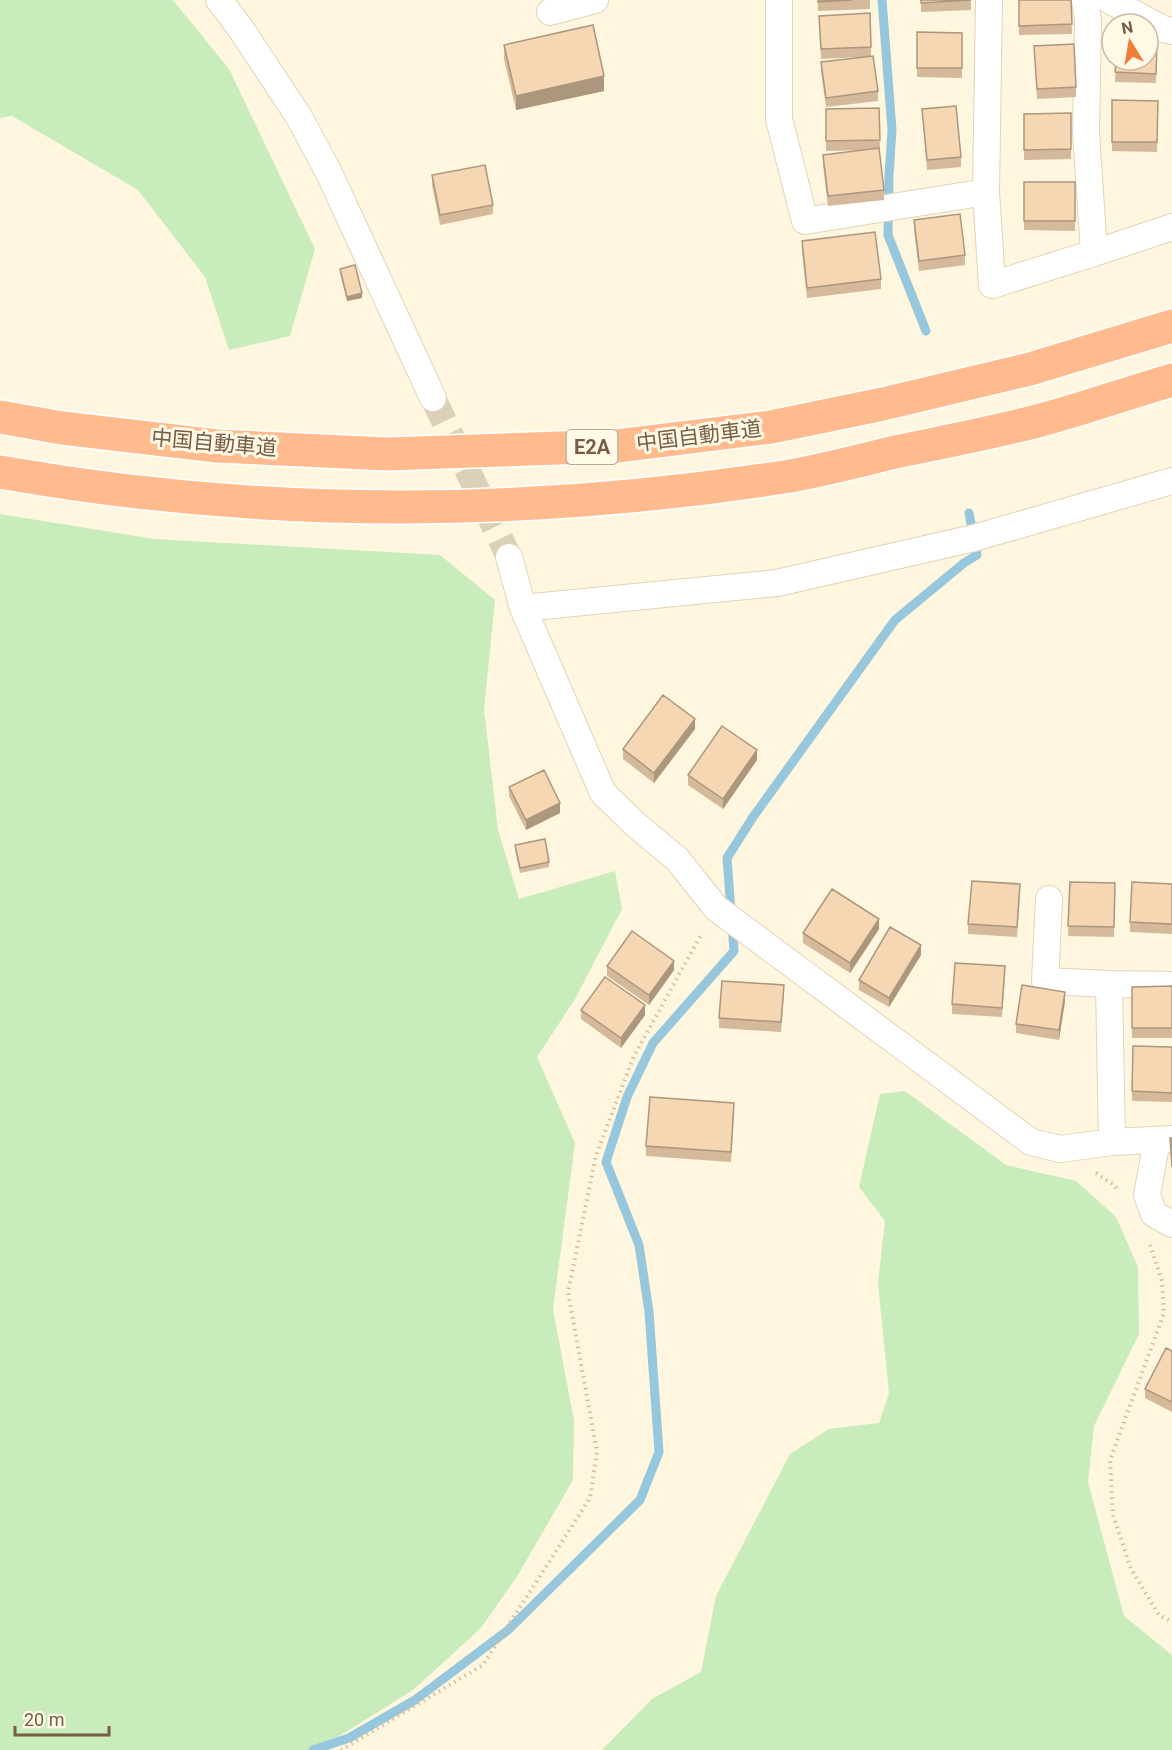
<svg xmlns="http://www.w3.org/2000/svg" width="1172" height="1750" font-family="Roboto,'Noto Sans JP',sans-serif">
<rect width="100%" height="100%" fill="#fef6de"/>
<path fill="#c9ecbc" d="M0 0H173L229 69 315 249 290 336 229 350 205 277 138 190 12 116 0 118Z
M0 514 154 539 440 555 495 600 484 709 498 830 519 899 615 871 622 909 575 999 537 1057 575 1143 553 1309 574 1421 573 1480 518 1575 481 1628 413 1690 317 1750H0Z
M905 1091 1006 1165 1076 1181 1116 1217 1138 1267 1139 1334 1094 1426 1088 1482 1124 1616 1172 1655V1750H602L652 1699 701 1672 716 1596 790 1454 829 1429 879 1423 889 1393 878 1283 885 1221 859 1187 880 1094Z"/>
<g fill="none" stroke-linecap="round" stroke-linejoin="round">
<path stroke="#96c7dc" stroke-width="9" d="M882 0 892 130 889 175 888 235 926 331
M313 1750 349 1738 415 1700 508 1630 640 1500 659 1452 649 1312 639 1245 606 1162 627 1097 653 1043 734 951 727 858 753 817 895 620 964 563 977 555 969 513"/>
<path stroke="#dcd0b8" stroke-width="26" stroke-dasharray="26 13" stroke-linecap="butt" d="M433 398 509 557"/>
<defs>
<path id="minor" d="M219 0 241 29 299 117 329 173 433 398
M779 0V119L805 221 986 192 989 0
M1085 0 1088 21 1086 132 1094 253 1172 227
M1109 0 1163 29 1172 31
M550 12 595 0
M986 192 992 285 1094 253
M509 557 523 608 603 793 636 825 677 859 716 908 1031 1142 1060 1149 1112 1142 1172 1139
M523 608 777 583 974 538 1172 481
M1049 899 1045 981 1109 984
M1157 1140 1147 1195 1154 1214 1172 1224
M1112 1142 1109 984 1172 985"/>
<path id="motorway" d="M0 417 62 428 217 446 387 454 617 446 771 427 883 404 1030 369 1172 326
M0 472C259 518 524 517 784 477 821 471 858 461 895 452 943 442 993 433 1041 420 1085 408 1128 393 1172 380"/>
</defs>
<use href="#minor" stroke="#e3d3b9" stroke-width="28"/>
<use href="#motorway" stroke="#fff" stroke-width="36"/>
<path stroke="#daba97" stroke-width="4" stroke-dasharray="1.5 4.5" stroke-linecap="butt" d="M1096 1173 1114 1185 1118 1190
M1150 1245 1162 1281 1164 1313 1110 1460 1113 1515 1131 1569 1159 1615 1172 1622
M341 1750 483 1665 590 1498 597 1452 568 1292 596 1155 634 1056 702 933"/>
<use href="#minor" stroke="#fff" stroke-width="26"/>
<use href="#motorway" stroke="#ffbb8e" stroke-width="33"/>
</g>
<path fill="#d4b99a" d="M818 0H870V9L818 11Z
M921 0H971V10L921 12Z
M1019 0H1071L1072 34 1019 35Z
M819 16 871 47V56L878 91V101L826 107 821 72V62L861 57 821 59Z
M917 32 962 33V78L917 77Z
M1157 43 1156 83 1115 82 1116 60Z
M504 45 604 91 516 110 504 59Z
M1034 46 1076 87V97L1037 99Z
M1112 100 1158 101 1157 152 1112 151Z
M879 108 880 149H879L884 190V200L828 206 823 165V155L868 150 826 151V109Z
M922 109 961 157V167L927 170Z
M1071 113V159L1024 160V114Z
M432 175 493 205V214L440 225 432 185Z
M1024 182H1075V231L1024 230Z
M914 220 965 255V265L919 271 914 229Z
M802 241 881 279V289L807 298 802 251Z
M340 269 362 298 347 301 340 273Z
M695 729 654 783 623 759V749Z
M757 760 723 809 688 785V775Z
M509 787 560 813 526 830 509 796Z
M515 845 549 862V867L520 873 515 850Z
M1070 882 1115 883 1114 937 1068 936Z
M1172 884V934L1130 932V922Z
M1020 894 1017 937 968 934V924Z
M879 929 850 973 803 943V933Z
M921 955 889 1007 859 990V980Z
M607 966 674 970 649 1005 607 976Z
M1005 976 1002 1017 952 1014V1004Z
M1172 986V1038H1132V987Z
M784 995 781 1032 719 1028V1018Z
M1065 1001 1059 1040 1016 1033V1024Z
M581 1010 645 1015 621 1048 581 1019Z
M1172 1047V1102L1132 1101V1091Z
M734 1112 731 1162 646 1156V1146Z
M1172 1351V1412L1145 1398V1389Z"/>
<path fill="#ac967d" d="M604 76V91L516 110V96Z
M362 293V298L347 301V297Z
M695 719V729L654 783V773Z
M757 750V760L723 809V799Z
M560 803V813L526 830V820Z
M879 919V929L850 973V963Z
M921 945V955L889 1007V998Z
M674 961V970L649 1005V995Z
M1065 992V1001L1059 1040V1030Z
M645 1005V1015L621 1048V1038Z"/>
<path fill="#f6d7b3" stroke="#ac967d" stroke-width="1.5" d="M818 0H852L818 2Z
M921 0H971L921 3Z
M1019 0H1071L1072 24 1019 26Z
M870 13 871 47 821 49 819 16Z
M593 25 604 76 516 96 504 45Z
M917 32 962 33V68H917Z
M1148 43H1157L1156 74 1115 72 1116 60H1148Z
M1074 44 1076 87 1037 89 1034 46Z
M873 56 878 91 826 98 821 62Z
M1112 100 1158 101 1157 142H1112Z
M956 106 961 157 927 160 922 109Z
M879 108 880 140 826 141V109Z
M1071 113V149L1024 150V114Z
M879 148 884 190 828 196 823 155Z
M485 165 493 205 440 215 432 175Z
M1024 182H1075V221H1024Z
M960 214 965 255 919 261 914 220Z
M875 232 881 279 807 288 802 241Z
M355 265 362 293 347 297 340 269Z
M663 695 695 719 654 773 623 749Z
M722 726 757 750 723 799 688 775Z
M544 770 560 803 526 820 509 787Z
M545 839 549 862 520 868 515 845Z
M972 881 1020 884 1017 927 968 924Z
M1070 882 1115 883 1114 927 1068 926Z
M1132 882 1172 884V924L1130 922Z
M832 889 879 919 850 963 803 933Z
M890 927 921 945 889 998 859 980Z
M632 931 674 961 649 995 607 966Z
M955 963 1005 966 1002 1008 952 1004Z
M605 977 645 1005 621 1038 581 1010Z
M722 981 784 985 781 1022 719 1018Z
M1022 985 1065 992 1059 1030 1016 1024Z
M1172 986V1028H1132V987Z
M1133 1046 1172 1047V1093L1132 1091Z
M650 1097 734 1103 731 1152 646 1146Z
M1170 1138H1172V1167Z
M1166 1348 1172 1351V1402L1145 1389Z"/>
<g text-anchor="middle" stroke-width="6" stroke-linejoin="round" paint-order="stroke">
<rect fill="#fff9e6" stroke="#9f8c75" stroke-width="1.5" x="566.5" y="430" width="51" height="34" rx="4.5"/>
<g font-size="20" font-weight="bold" fill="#765d44">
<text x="592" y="454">E2A</text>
</g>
<g font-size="21" fill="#765d44" stroke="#fff9e6">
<text transform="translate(699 436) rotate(-7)" y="7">中国自動車道</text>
<text transform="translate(214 443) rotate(5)" y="7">中国自動車道</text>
</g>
</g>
<g transform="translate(1130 42) rotate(349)"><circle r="28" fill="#fff9e6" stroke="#c8bba5" stroke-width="1.5"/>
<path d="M0-4.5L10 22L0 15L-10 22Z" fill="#f47b37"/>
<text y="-9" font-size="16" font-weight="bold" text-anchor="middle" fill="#765d44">N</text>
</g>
<path d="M15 1726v9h94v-9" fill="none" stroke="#765d44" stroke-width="3"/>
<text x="24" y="1726" font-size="18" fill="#765d44" stroke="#fff9e6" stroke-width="4.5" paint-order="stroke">20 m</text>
</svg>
